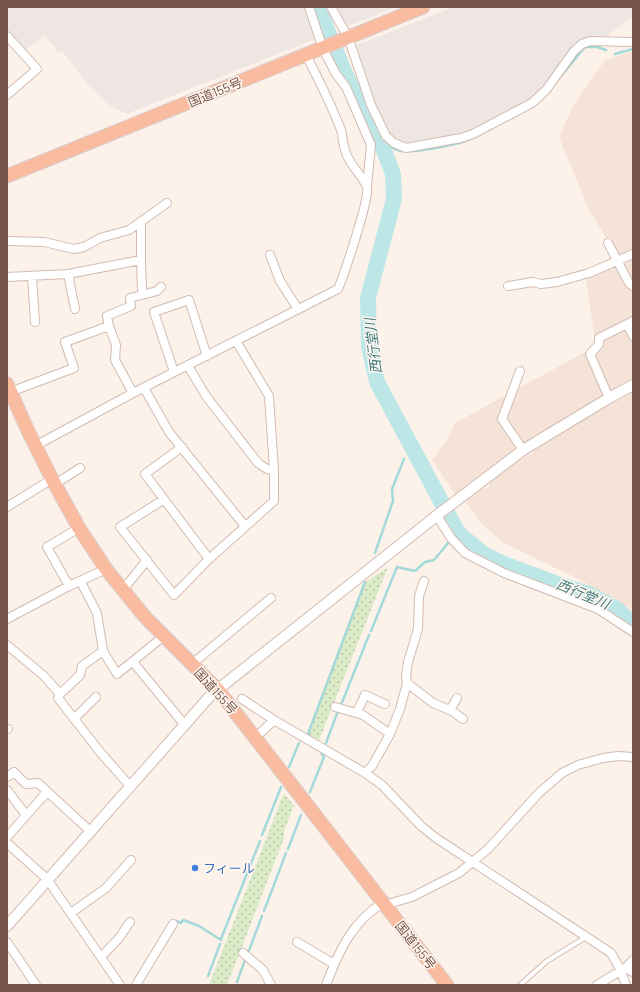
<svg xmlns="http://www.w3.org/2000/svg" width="640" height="992" font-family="Barlow,'Noto Sans JP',sans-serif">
<defs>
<pattern id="park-dots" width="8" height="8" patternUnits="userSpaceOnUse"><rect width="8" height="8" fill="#dbebc7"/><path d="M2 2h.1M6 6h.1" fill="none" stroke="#b6c1a4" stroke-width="1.8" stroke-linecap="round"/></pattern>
</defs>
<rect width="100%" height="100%" fill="#fdf2e9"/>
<path fill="#f5e3d7" d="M633 51V379L568 416 523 445 455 494 432 460 447 441 455 423 596 346 585 274 618 258 587 206 559 137 572 108 598 69 606 60Z
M633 392V610L580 580 502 542 480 522 467 504V500L483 488 487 489 491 481 528 454 531 455 535 450 597 411Z"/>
<path fill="#eee6e2" d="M7 7H306L315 39 127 114 112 107 89 86 62 51 59 53 44 35 26 50H24L7 32Z
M332 7H396L346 27Z
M454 7H633V16L609 34V39L588 40 535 98 460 136 407 145 396 142 387 134 372 104 354 46Z"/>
<path fill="url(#park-dots)" d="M388 567 319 740 308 734 366 582Z
M284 793 294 806 284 831V838L227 985H209Z"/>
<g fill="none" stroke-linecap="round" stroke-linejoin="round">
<path stroke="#a3d9d9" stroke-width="2.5" d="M615 54 633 49
M556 82 585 47H597L606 50
M512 118 533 106
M379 140C385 143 393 150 401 151 415 153 460 145 473 138
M375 553 393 501 392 489 404 459
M371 631 397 567 415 571 425 562 434 560 448 543
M341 705 369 635
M308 734 365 582
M326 743 338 711
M289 767 299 743
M310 792 324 757 321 753
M262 835 281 787
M288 849 301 815
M264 911 286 853
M176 921 181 923 183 920 199 926 221 940
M221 939 260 841
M248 953 262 916
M208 976 220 944
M237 982 245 960"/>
<path stroke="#bde7e7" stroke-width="16" d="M318 7 341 64 361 108 383 148 393 174 394 199 368 298 369 346 377 382 458 533 483 554 501 563 560 585 589 594 617 609 633 624"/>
<defs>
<path id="service" d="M520 985 547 961 586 937"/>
<path id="minor" d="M309 7 323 49 336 74 346 87 371 145 367 186
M331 7 348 37 371 105 386 136 394 143 406 148 461 138 473 134 532 103 546 90 574 51 582 44 590 41 633 42
M7 36 37 69 7 95
M7 241 44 242 74 249 84 247 100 238 129 230 167 203
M608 243 629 283 633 286
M270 255 280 281 298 309
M141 260 142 290
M68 274 75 309
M32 276 35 322
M7 277 68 274 141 260V222
M508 286 533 282 541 284 557 282 589 273 633 254
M627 324 633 336
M109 326 107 316 131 306 130 298 157 291 161 287
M188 366 206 396 258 463 267 469 274 470
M520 371 502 419 523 450
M174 372 154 312 189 300 207 356
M144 388 169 432 245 526
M10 392 74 368 65 342 109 326 116 345 115 360 133 393
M609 398 590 354 599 344V338L633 321
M35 446 133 393 338 289C344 275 370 198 367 187 364 178 350 165 346 153 343 146 343 137 341 130 331 104 319 80 306 55
M182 447 145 474 209 559
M55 484 80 468
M163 500 120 527 174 595 209 559 274 501V470L269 396 236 341
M7 507 52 479
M437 516 451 538 465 553 504 573 598 609 633 632
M81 582 97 613 103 651 117 674 164 636
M69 586 47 547 79 528
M122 591 147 560
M7 619 69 586 106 569
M7 645 44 676 60 694 58 698 100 752 130 786
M133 662 184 724
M192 664 271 598
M407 683 433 703 452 711 463 719
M60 694 80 675 82 666 103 651
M242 699 274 720
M335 707 363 715 390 734
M450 710 457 698
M357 712 365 695 385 704
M74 719 96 697
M7 729H8
M255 738 274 720 365 773 382 785 421 826 436 838 611 953 620 969 626 985
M365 773 372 766 390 734 400 709 407 683 406 676 408 662 418 629 419 596 424 581
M7 777 14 772 26 784 38 783 90 831
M7 790 26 815
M7 837 47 792
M7 843 47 879 120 985
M384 905 412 897 459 873 488 849 539 793 562 773 578 765 603 758 618 756 633 757
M71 913 106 888 131 860
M7 942 36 985
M297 942 334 964
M243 953 263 970 271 985
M101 957 119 938 130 922
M625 968 633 972
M136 985 173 924
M326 985C338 953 352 921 383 903
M597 985 625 968 633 960"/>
<path id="tertiary" d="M7 926 211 695 440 513 523 450 609 398 633 385"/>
<path id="trunk" d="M7 176 423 7
M7 384 29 433 52 479 79 528 106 569 145 617 218 690 447 985"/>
</defs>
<use href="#service" stroke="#d2bbb1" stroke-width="6"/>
<use href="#minor" stroke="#d2bbb1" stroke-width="10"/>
<use href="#tertiary" stroke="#d2bbb1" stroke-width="12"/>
<use href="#trunk" stroke="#d9cfcd" stroke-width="15"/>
<use href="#service" stroke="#fff" stroke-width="4"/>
<use href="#minor" stroke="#fff" stroke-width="8"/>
<use href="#tertiary" stroke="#fff" stroke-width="10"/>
<use href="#trunk" stroke="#f9bca1" stroke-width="13"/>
</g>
<circle fill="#3f7fe0" stroke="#fff7f0" stroke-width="1.5" cx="195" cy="868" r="4"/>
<g text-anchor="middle" stroke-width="3" stroke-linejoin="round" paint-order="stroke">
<g font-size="13" fill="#78554c" stroke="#fff7f0">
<text transform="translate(215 92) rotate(-22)" y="5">国道155号</text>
<text transform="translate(216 691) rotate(48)" y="5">国道155号</text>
<text transform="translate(416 945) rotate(52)" y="5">国道155号</text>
</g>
<g font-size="13" fill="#366cbe" stroke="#fff7f0" text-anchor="start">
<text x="203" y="873">フィール</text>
</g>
<g font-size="14" font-style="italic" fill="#3f7c7d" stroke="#fff7f0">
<text transform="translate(373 346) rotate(-97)" y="5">西行堂川</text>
<text transform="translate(583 594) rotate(23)" y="5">西行堂川</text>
</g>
</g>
<rect width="640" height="992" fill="none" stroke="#78554c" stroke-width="16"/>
</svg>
